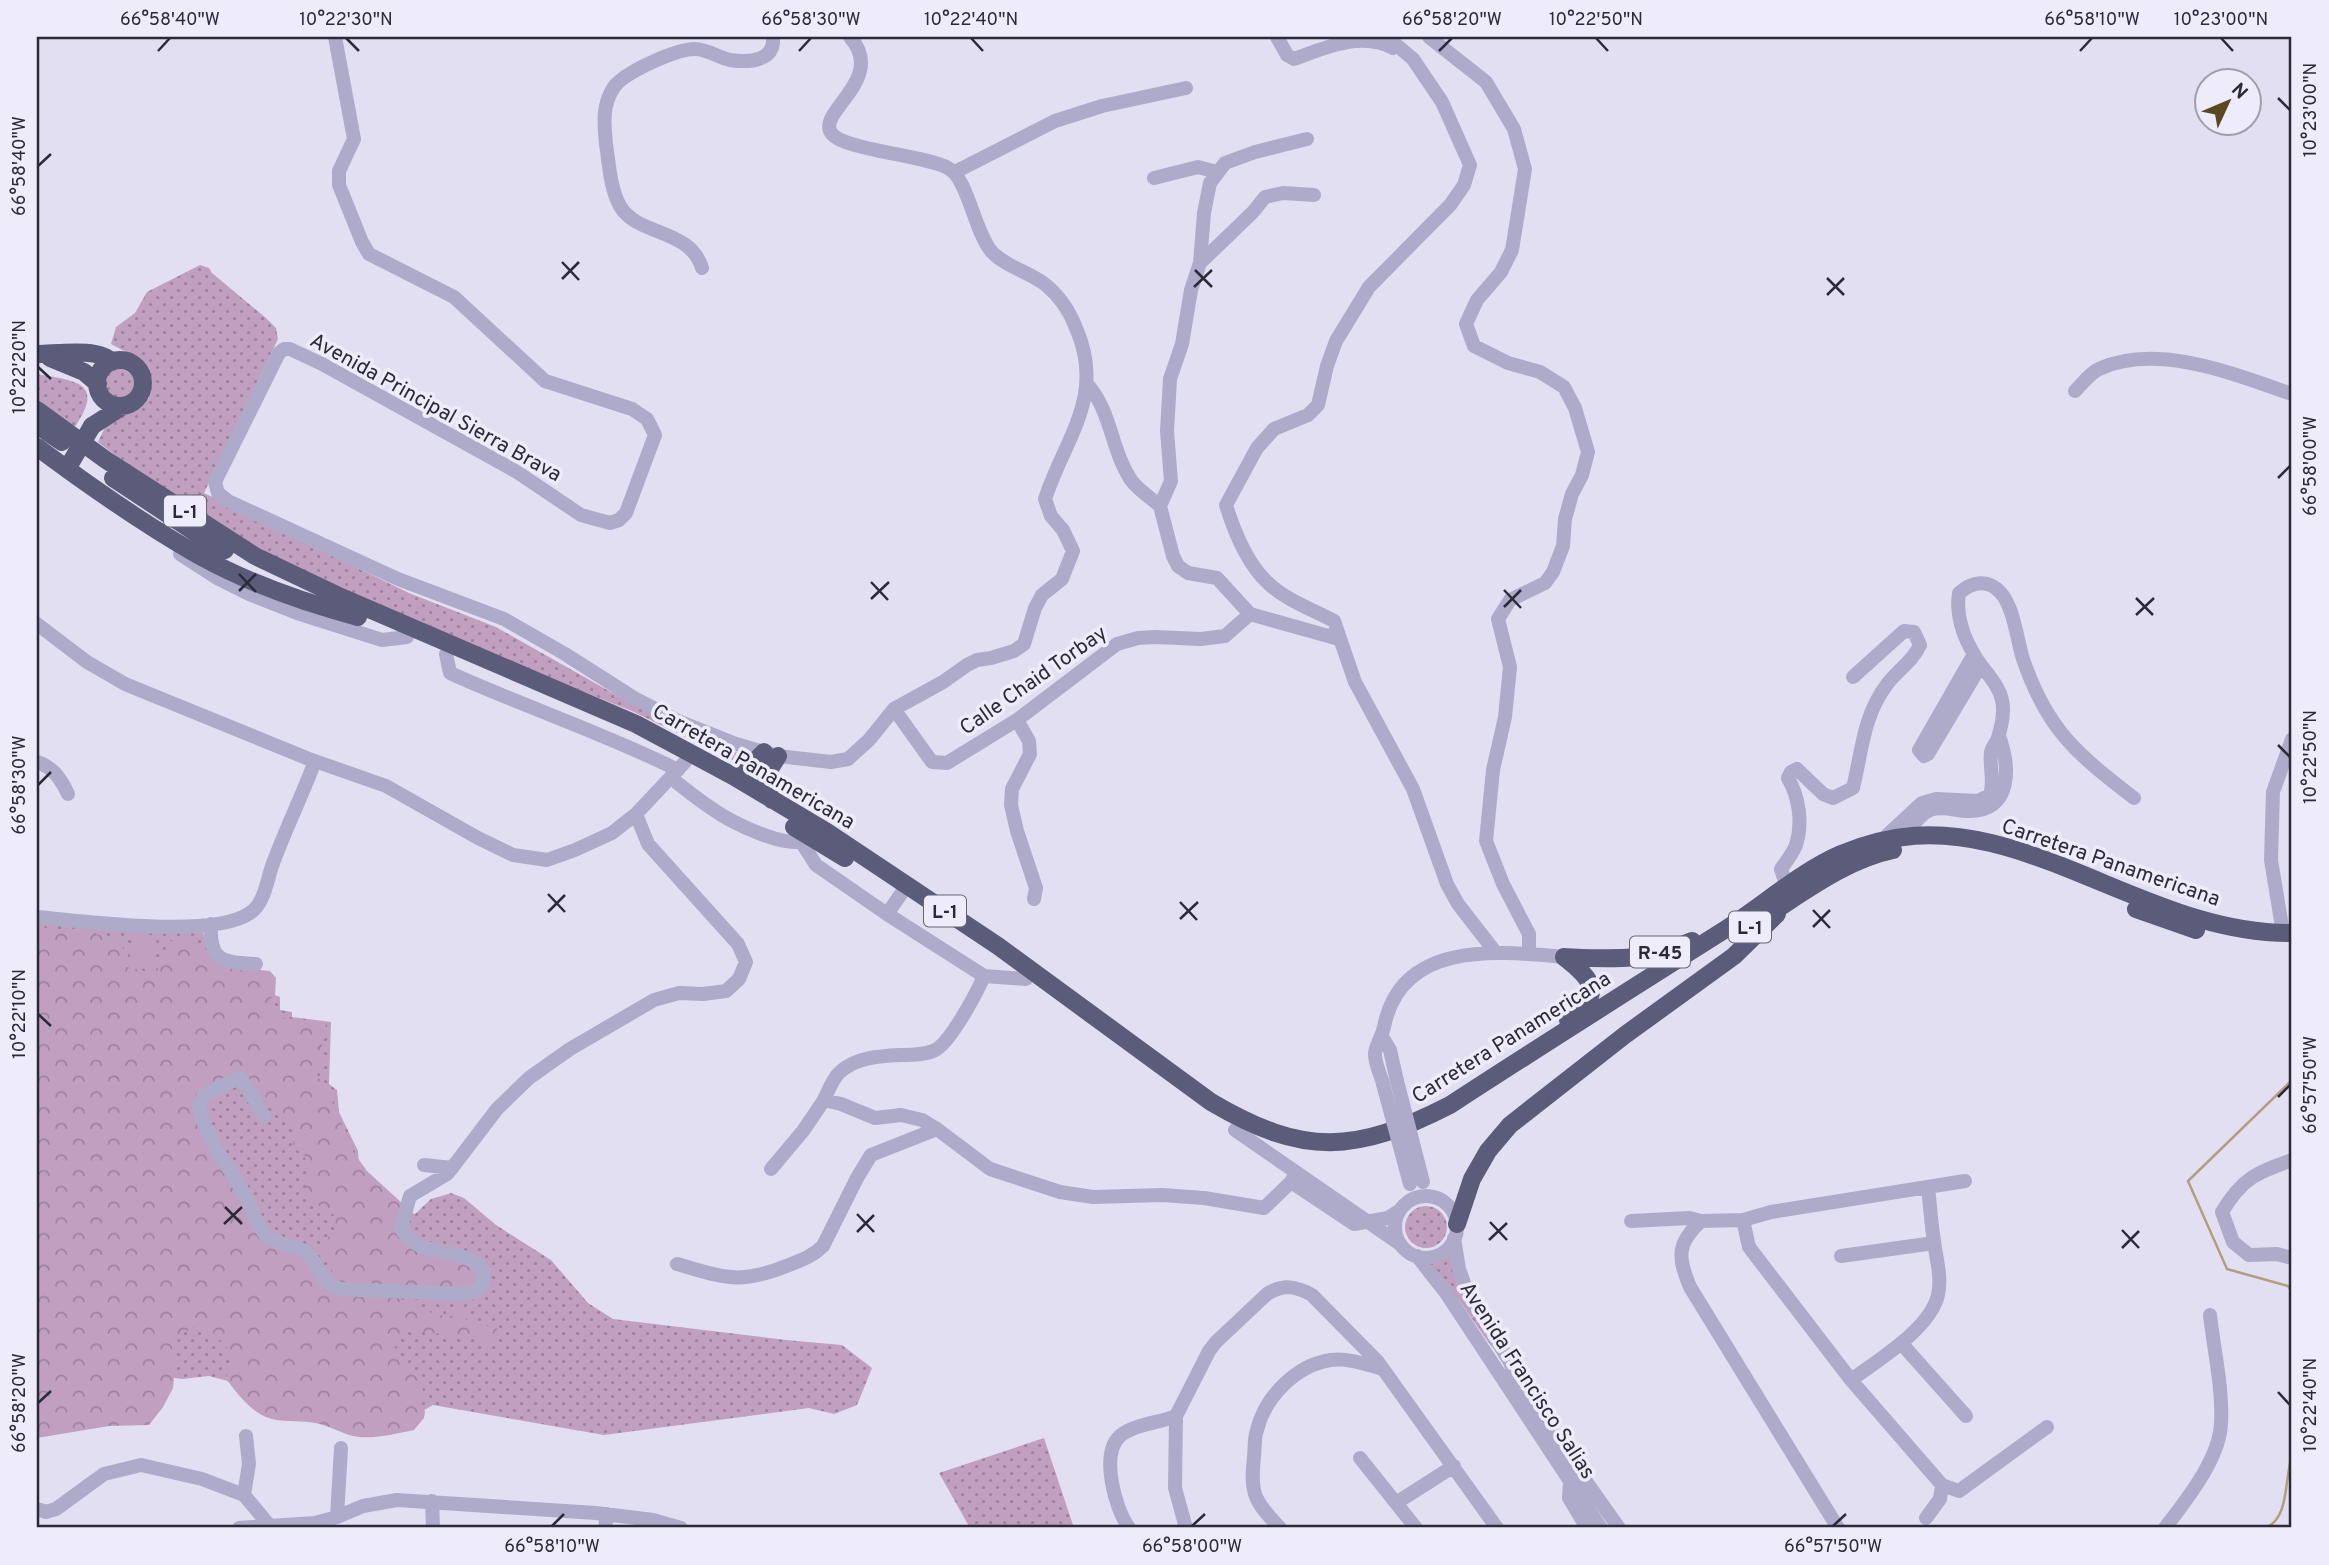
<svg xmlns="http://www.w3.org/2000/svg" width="2329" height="1565" font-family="Overpass,sans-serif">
<defs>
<pattern id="grass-dots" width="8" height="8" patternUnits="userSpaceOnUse" patternTransform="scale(1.75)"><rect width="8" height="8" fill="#c19fc1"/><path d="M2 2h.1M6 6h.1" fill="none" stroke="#9d829e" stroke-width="1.8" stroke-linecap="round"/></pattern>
<pattern id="forest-crowns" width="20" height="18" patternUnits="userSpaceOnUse" patternTransform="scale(1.75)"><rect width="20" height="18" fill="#c19fc1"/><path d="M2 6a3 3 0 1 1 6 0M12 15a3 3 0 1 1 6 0" fill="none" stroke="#9d829e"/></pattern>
</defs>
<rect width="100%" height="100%" fill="#e2dff2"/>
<path fill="url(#grass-dots)" d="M200 265 209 268 212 273 266 318 276 328 278 339 204 493 409 593 496 627 632 704 740 754 735 761 634 712 450 638 243 544 139 474 98 442 108 421 133 409 149 398 145 373 126 352 111 344 116 327 135 313 147 292Z
M103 385a16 16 0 1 1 32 0a16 16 0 1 1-32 0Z
M37 374C76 381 106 382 74 428L37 401Z
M37 921 190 933 203 932 209 955 222 966 270 971 276 978 275 995 280 997V1010L292 1012V1017L331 1022 329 1084 337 1090 339 1112 358 1151 359 1166 397 1208 415 1214 431 1199 451 1193 464 1198 496 1225 551 1260 588 1303 613 1319 786 1340 842 1345 872 1368 857 1405 834 1414 809 1408 604 1435 433 1405 397 1426 209 1376 182 1379 37 1358Z
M1405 1227a21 21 0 1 1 42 0a21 21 0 1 1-42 0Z
M1451 1252 1493 1349 1459 1300 1425 1263 1445 1258Z
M1044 1438 1074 1528H970L939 1473Z"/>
<path fill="url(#forest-crowns)" d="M37 927C53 929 108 933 118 941 125 947 126 959 127 967L156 974 168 942C197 933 200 950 223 960 232 964 246 963 256 964L261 971 271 975 272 1016 326 1024 317 1077 334 1091 332 1108 344 1127 354 1153 367 1171 403 1204 405 1237 478 1263 475 1292 342 1283 332 1274 331 1260 319 1250 318 1245 337 1231 334 1215 318 1205 310 1203 305 1197 307 1173 305 1156 293 1147C298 1109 263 1103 242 1080L199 1105 264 1233 288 1244 338 1289 393 1296 437 1315 453 1316 459 1309 467 1320 498 1329 500 1336 492 1343C479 1341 466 1337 453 1335 437 1333 430 1334 414 1329L391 1342 408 1366 421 1378 423 1391 415 1401 425 1411 424 1418 414 1430C394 1434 369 1441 349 1435 335 1430 323 1423 308 1422 291 1420 274 1423 260 1414 245 1405 236 1391 226 1379L230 1360 226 1344 196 1326 178 1336 173 1388 163 1407 149 1425 109 1426 37 1438Z"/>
<path fill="#c19fc1" d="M133 932 157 936 153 971 129 965Z"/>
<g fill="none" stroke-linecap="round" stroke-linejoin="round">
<path stroke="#afa07e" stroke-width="2.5" d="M2292 1080 2188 1181 2227 1269 2288 1286 2292 1293
M2265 1528C2290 1519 2284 1478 2292 1456"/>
<path stroke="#aeabca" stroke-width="14" d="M335 37 354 139 339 171V185L362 242 369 254 454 297 545 381 632 409 647 419 655 435 626 513 619 520 610 523 581 515 517 472 322 364 290 349H284L279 353 215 482 218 493 228 501 398 579 504 619 565 654 634 698 678 721 736 744 778 756 831 762 848 759 869 740 894 709 943 682 967 665 977 660 991 658 1014 651 1024 644 1035 608 1042 595 1062 579 1073 551 1063 530 1051 516 1045 499C1065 438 1106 396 1076 328 1070 312 1059 296 1046 285 1030 272 1006 267 992 252 975 234 968 178 948 168 924 155 845 150 832 134 814 113 888 80 850 37
M1277 37 1287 55 1294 59C1325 48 1361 31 1393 48
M1387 37 1413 59 1442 102 1470 165 1464 185 1451 204 1369 287 1336 341 1327 366 1318 405 1308 415 1274 429 1257 448 1226 505C1234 531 1246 562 1267 582 1285 600 1312 609 1334 621L1355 682 1413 789 1447 884 1458 904 1496 953
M1429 37 1486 82 1514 129 1525 169 1512 250 1501 272 1477 300 1466 324 1474 346 1508 363 1540 372 1564 387 1575 408 1588 452 1582 475 1572 494 1565 519 1563 546 1553 572 1545 583 1510 600 1498 619 1510 667 1505 717 1493 770 1486 841 1503 884 1529 934V954
M955 172 1055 121 1102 106 1186 88
M1154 178 1198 167 1217 172
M1200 263 1253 212 1265 197 1283 193 1314 195
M702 268C690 228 637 236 620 206 610 188 609 163 606 144 604 123 602 105 614 87 625 72 676 49 695 49 707 49 719 58 730 60 750 63 775 61 773 37
M1088 385C1112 413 1111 450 1131 480 1138 490 1151 498 1160 506
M2075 391C2082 384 2090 373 2099 369 2157 342 2236 375 2292 394
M180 554 219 579 249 594 297 613 382 640 407 637
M1250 614 1217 578 1188 573 1178 566 1173 556 1160 506 1171 481 1167 431 1170 379 1182 344 1191 290 1200 263 1204 213 1210 183 1225 163 1255 152 1307 139
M37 624 87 662 125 684 309 759 386 786 478 838 513 855 547 860 575 850 612 833 636 814
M446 654 450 673C525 707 604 733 678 770
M1974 654 1919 750 1924 756 1928 754 1981 665
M894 709 932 762 947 763 1017 720 1117 644 1138 638 1155 637 1201 639 1225 636 1250 614 1339 639
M1017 720 1029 741 1030 754 1012 789 1011 805 1017 831 1036 888 1034 899
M37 762C53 767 61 779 68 794
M671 778C684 788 697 799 711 808 729 821 789 852 808 839
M1909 835C1913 825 1920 814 1930 810 1942 805 1955 811 1968 811 2013 812 2010 766 1999 736
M1881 841 1922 803 1936 799 1978 801 1990 795C1995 780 1989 768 1991 752 1992 747 1996 743 1998 738 2000 731 2003 719 2003 711 2004 692 1991 678 1980 664 1965 642 1955 619 1959 593 1972 582 1988 578 2001 593 2014 608 2017 640 2023 659 2047 730 2077 754 2134 798
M802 843 816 865 887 914 984 976
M1792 883 1784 878 1781 869C1786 862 1793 853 1796 845 1803 823 1799 797 1788 778L1791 772 1797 769 1823 794 1833 798 1853 788C1862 751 1863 715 1888 683 1899 669 1913 661 1920 645L1914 632 1904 631 1853 677
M887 914 901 894
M37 917C83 921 213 939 250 913 264 904 267 881 272 866 285 830 302 796 315 761
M211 924C209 962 223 962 256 964
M2283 933 2271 860 2273 792 2292 739
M1026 979 984 976C977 992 949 1046 933 1051 924 1055 911 1055 901 1055 880 1056 856 1057 840 1072 833 1078 828 1091 824 1100L841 1104 875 1118 901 1115 922 1120 937 1129 990 1169 1060 1192 1093 1197 1162 1195 1204 1198 1264 1208 1291 1182 1296 1173
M1382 1037 1390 1050 1397 1081
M1383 1084C1381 1075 1374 1062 1375 1053 1376 1045 1382 1036 1384 1027 1401 940 1497 951 1564 957
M264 1116 245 1084 239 1078 204 1095 199 1105C204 1138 229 1166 245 1195 252 1208 257 1227 268 1237 279 1246 296 1244 307 1253 321 1266 315 1276 338 1289L460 1294 475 1292 483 1284 484 1271C461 1243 418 1261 401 1228L410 1196 447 1174 452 1168
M1235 1130 1400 1244
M2292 1160C2256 1173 2242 1178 2222 1212L2233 1242 2249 1255 2277 1254 2292 1258
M424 1165 452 1168 497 1109 529 1078 570 1049 654 1000 679 993 703 994 726 991 739 979 746 962 738 944 648 844 636 814 685 762
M771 1169 803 1131 824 1100
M1291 1182 1354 1224 1388 1218 1399 1211
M1395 1227a31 31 0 1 1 62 0a31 31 0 1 1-62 0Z
M1743 1220 1749 1247 1851 1380 1942 1485 1959 1491 2047 1427
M1631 1221 1689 1218 1701 1221
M1454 1238 1459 1269 1468 1294 1510 1362 1517 1384 1619 1528
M1417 1256 1446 1293 1601 1528
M1841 1256 1934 1243
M677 1264C726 1278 740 1285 789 1265 802 1260 813 1256 823 1246L857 1178 871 1155 937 1129
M1901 1343 1966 1416
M1851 1380C1878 1360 1930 1329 1938 1295 1942 1276 1936 1259 1934 1241 1931 1223 1930 1205 1928 1187
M1360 1458 1416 1528
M1570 1482 1569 1498 1587 1528
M244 1495 249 1464 246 1436
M432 1501 433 1528
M1396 1503 1454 1466
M37 1509 46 1512 56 1509 104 1474 141 1465 202 1479 244 1495 269 1525
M337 1517 341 1448
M1926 1518 1940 1499 1942 1485
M239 1528 315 1523 337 1517 363 1506 397 1500 596 1513 653 1520 681 1528
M605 1528 607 1514
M1129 1528C1115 1509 1100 1454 1120 1436 1134 1424 1159 1423 1176 1416
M1186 1528 1175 1488 1176 1416 1209 1351 1216 1342 1267 1294C1283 1284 1296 1286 1312 1295L1378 1362 1497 1528
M1280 1528C1271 1518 1259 1507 1255 1494 1251 1481 1253 1469 1254 1457 1255 1448 1254 1438 1257 1430 1265 1397 1296 1365 1331 1360 1349 1358 1365 1364 1383 1369
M1838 1528 1690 1287C1678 1258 1676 1244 1701 1221L1743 1220 1771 1212 1965 1181
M2165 1528C2186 1500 2219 1460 2221 1424 2223 1388 2214 1351 2210 1315"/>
<path stroke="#5b5c7a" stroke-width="18" d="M37 354C57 354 98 347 112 362
M50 358 84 372 98 384
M97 383a23 23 0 1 1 46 0a23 23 0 1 1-46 0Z
M37 410 106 460 255 556 341 597 636 724 733 776 827 832 998 946 1211 1102C1304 1157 1356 1153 1450 1105 1542 1045 1634 987 1726 929 1762 906 1803 870 1841 854 1892 833 1937 830 1991 843 2093 868 2184 934 2292 933
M37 425 62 442
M92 426 123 406
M37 447C88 485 142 523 198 555 248 583 302 602 358 617
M113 478 196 533 225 550
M733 776 749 767 764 752
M772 800C761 778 766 775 778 756
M794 827 845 858
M2136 909 2196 930
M1763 918C1803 893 1845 860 1893 850
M1564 957C1612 959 1646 962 1692 941
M1564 957C1594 980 1604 994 1568 1020
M1457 1224 1472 1179 1488 1151 1510 1125 1625 1035 1734 956 1777 914"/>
<path stroke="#aeabca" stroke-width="14" d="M1397 1081 1423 1182
M1383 1084 1410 1184"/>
<path stroke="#5b5c7a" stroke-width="18" d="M67 469 92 426"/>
</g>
<path fill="none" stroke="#2a2a38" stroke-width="2.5" d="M346 38 359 51M971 38 983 51M1596 38 1608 51M2221 38 2233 51M158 51 170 38M799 51 811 38M1439 51 1452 38M2080 51 2092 38M2278 98 2290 110M38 166 51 154M562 262 579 280M1195 270 1212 287M1827 278 1844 295M562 279 579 262M1194 287 1212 270M1827 295 1844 278M38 367 51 379M2278 478 2290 466M239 574 256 592M871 582 888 600M1504 590 1521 608M239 591 256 574M2136 598 2153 615M871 599 889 582M1504 607 1521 590M2136 615 2154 598M2278 745 2290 757M38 785 51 772M548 894 565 912M1180 902 1197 920M1813 910 1830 928M548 912 565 895M1180 919 1198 902M1813 927 1830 910M38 1014 51 1026M2278 1097 2290 1085M225 1207 242 1224M857 1214 874 1232M1490 1222 1507 1240M224 1224 242 1207M2122 1230 2139 1248M857 1232 874 1215M1489 1240 1507 1223M2122 1248 2139 1231M2278 1392 2290 1405M38 1403 51 1391M552 1526 564 1514M1192 1526 1205 1514M1833 1526 1846 1514"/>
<g text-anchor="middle" stroke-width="7" stroke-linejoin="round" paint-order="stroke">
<g fill="#eeebfa" stroke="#656472" stroke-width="2">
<rect x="164" y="495.5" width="42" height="31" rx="5"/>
<rect x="924" y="895.5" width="42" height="31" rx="5"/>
<rect x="1729" y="911.5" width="42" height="31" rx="5"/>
<rect x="1630" y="936.5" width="60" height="31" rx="5"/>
</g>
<g font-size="19" font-weight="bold" fill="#2a2a38">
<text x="185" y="518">L-1</text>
<text x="945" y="918">L-1</text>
<text x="1750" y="934">L-1</text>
<text x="1660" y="959">R-45</text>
</g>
<g font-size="21" fill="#2a2a38" stroke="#eeebfa">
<text transform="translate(436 407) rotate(29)" y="7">Avenida Principal Sierra Brava</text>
<text transform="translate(1033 680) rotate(-35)" y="7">Calle Chaid Torbay</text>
<text transform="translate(754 766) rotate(30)" y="7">Carretera Panamericana</text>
<text transform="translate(2111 862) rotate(19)" y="7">Carretera Panamericana</text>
<text transform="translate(1511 1037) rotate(-32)" y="7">Carretera Panamericana</text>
<text transform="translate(1528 1380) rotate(57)" y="7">Avenida Francisco Salias</text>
</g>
</g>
<rect width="2329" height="1565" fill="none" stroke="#eeebfa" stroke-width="77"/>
<g transform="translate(2228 102) rotate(46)"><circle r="33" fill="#eeebfa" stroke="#a09eac" stroke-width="2"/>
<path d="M0-5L12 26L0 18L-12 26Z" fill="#594920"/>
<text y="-10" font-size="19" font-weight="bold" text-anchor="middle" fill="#2a2a38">N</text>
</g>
<rect x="38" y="38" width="2252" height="1488" fill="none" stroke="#2a2a38" stroke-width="2.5"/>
<g font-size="18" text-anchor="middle" fill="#2a2a38">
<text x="170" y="25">66°58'40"W</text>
<text x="346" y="25">10°22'30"N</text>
<text x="811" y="25">66°58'30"W</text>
<text x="971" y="25">10°22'40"N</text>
<text x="1452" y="25">66°58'20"W</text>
<text x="1596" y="25">10°22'50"N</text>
<text x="2092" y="25">66°58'10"W</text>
<text x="2221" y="25">10°23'00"N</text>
<text transform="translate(2310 110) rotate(-90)" y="6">10°23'00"N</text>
<text transform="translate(19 166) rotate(-90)" y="6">66°58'40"W</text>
<text transform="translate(19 367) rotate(-90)" y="6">10°22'20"N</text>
<text transform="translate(2310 466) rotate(-90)" y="6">66°58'00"W</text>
<text transform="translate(2310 757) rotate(-90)" y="6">10°22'50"N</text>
<text transform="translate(19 785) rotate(-90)" y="6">66°58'30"W</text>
<text transform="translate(19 1014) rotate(-90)" y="6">10°22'10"N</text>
<text transform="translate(2310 1085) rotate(-90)" y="6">66°57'50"W</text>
<text transform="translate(19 1403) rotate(-90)" y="6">66°58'20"W</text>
<text transform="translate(2310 1405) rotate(-90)" y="6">10°22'40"N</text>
<text x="552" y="1552">66°58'10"W</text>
<text x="1192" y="1552">66°58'00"W</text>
<text x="1833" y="1552">66°57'50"W</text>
</g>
</svg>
